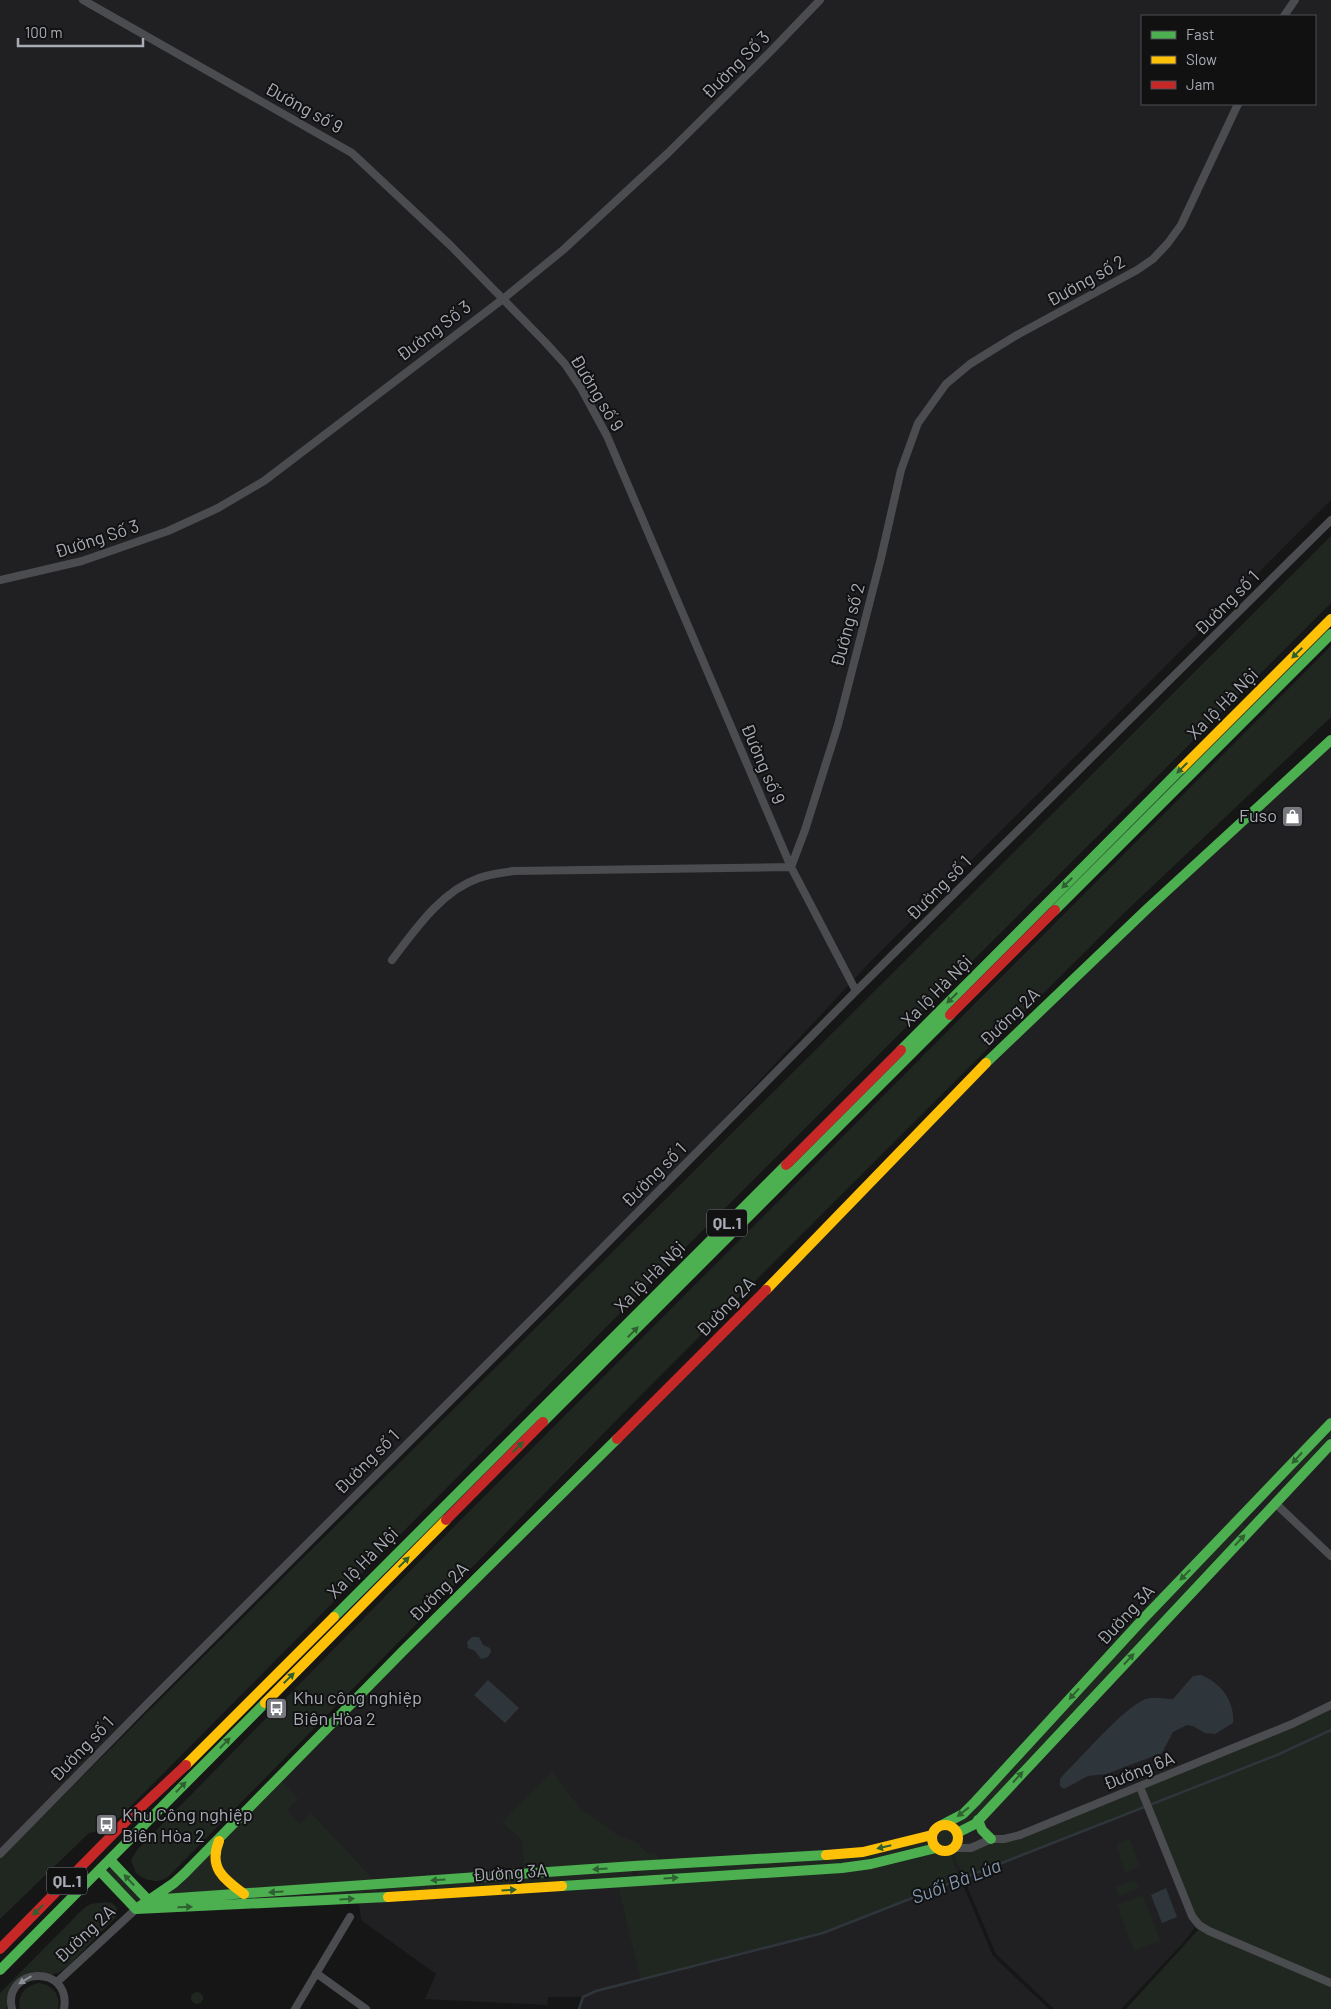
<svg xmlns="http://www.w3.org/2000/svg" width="1331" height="2009" font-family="Barlow,sans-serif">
<rect width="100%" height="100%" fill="#161617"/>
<path fill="#202022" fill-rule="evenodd" d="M0 0H1331V500L872 960 677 1169 0 1849ZM1142 16H1315V104H1142Z
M1331 746V1730L1145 1807 1196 1926 1182 1944 1121 2009H1054L996 1954 964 1879 961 1880 993 1956 1049 2009H579L583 1997H548L547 2005 425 1999 436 1974 361 1920 359 1903 255 1908 254 1889 223 1840 954 1100 1151 911ZM951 1855 960 1880 941 1888 823 1933 642 1980 618 1887Z"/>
<path fill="#202721" d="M1331 536V603L652 1281 120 1817 98 1831 89 1833 0 1919V1858L680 1185Z
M1331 646V717L1123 914 888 1148 651 1385 168 1877C157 1884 146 1881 136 1873L131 1860 137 1850 413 1568Z
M1331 1430V1437L1293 1477 1289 1474Z
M1242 1524 1245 1527 972 1820 959 1827 955 1823 967 1817 1146 1622Z
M1331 1708V2009H1126L1199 1929 1197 1919 1150 1805 964 1879 954 1854 958 1850 962 1842H1005Z
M552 1772 581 1809 619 1836 638 1843 647 1853 656 1854 660 1860 525 1869 522 1840 502 1822Z
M281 1781 298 1799 287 1810 300 1824 311 1813 374 1880 243 1889 221 1870 217 1852 223 1840Z
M937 1838a8 8 0 1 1 16 0a8 8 0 1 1-16 0Z
M1130 1839 1140 1867 1125 1872 1116 1844Z
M927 1841 928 1845 870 1859 841 1863 638 1876V1871L864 1856Z
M212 1852 234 1890 166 1894Z
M935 1853 941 1856 951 1855 960 1880 823 1933 641 1980 618 1887Z
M110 1867 143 1901 138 1904 107 1871Z
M632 1871V1876L356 1894 255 1898Z
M1135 1879 1139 1888 1119 1896 1115 1887Z
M1143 1895 1160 1941 1134 1951 1117 1905Z
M106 1902 112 1903 117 1908V1916L67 1967 58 1973 50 1975 40 1972 31 1973 20 1978 14 1985 6 2009H0V1993L83 1909 90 1904Z
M39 1983C53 1985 61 1995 58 2009H20C17 1995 25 1986 39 1983Z
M191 1998a6 6 0 1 1 12 0a6 6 0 1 1-12 0Z"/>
<path fill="#2e353b" d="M472 1637H479L483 1645 490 1648 491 1652 488 1657 481 1659 475 1651 468 1648 467 1642Z
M1201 1675C1221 1683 1235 1701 1233 1723L1215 1734 1205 1733 1193 1726 1187 1725 1173 1732 1162 1753 1106 1774 1088 1776 1064 1789 1060 1786V1779L1065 1773C1083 1756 1125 1706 1146 1699 1155 1696 1164 1699 1173 1699L1193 1676Z
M488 1680 519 1708 505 1723 474 1695Z
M1166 1888 1177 1917 1162 1923 1151 1895Z"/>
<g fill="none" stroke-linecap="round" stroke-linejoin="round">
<path stroke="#2e353b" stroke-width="2.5" d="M579 2009 583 1997 596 1991 823 1933 1277 1755 1331 1730"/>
<path stroke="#4b4c4f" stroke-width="8" d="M83 0 352 153 451 246 545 342 565 364 581 388 607 436 791 867 856 991
M1284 16 1295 0
M0 580 82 561 168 531 218 508 264 481 503 299 563 250 668 153 770 52 820 0
M392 960C415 930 441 891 479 878 490 874 502 873 513 871L791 867 805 830 838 725 881 558 901 470 918 423 946 384 970 364 1017 335 1137 270 1153 259 1168 243 1181 225 1238 104
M1275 1503 1331 1556
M1140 1787 1192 1916 1199 1925 1209 1931 1331 1983
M954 1848H971L991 1839H1004L1020 1835 1292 1724 1331 1705
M0 1854 148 1703 545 1306 856 991 1331 520
M316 1973 366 2009
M57 1982 136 1909
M12 2009C2 1967 72 1963 64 2009
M295 2009 350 1917"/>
<path stroke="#4caf50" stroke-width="10" d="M1055 910 1331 634
M901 1050 1182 768
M986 1063 1147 909 1331 740
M543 1422 950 1015
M334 1617 786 1165
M978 1820 982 1830 991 1839
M942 1825 963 1814 975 1802 1143 1619 1331 1423
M957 1833 975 1824 1331 1444
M110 1860 148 1900
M100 1871 136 1909 388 1897
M562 1886 842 1868 871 1864 936 1848
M149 1900 634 1866 826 1855
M136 1909 174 1883 185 1873 403 1651 617 1439
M0 1970 265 1703"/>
<path stroke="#ffc107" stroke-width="10" d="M1182 768 1331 619
M766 1290 986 1063
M265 1703 446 1520
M186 1765 334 1617
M932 1838a13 13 0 1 1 26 0a13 13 0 1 1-26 0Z
M219 1841C208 1868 224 1879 244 1894
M826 1855 863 1852 932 1835
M388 1897 562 1886"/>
<path stroke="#c62828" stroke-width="10" d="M950 1015 1055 910
M786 1165 901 1050
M617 1439 766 1290
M446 1520 543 1422
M0 1949 122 1825 186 1765"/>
</g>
<defs><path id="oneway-solid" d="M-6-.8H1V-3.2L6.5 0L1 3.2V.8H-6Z" transform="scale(1.25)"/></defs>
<g fill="#2e6031">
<use href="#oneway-solid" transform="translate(1297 653) rotate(135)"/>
<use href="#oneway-solid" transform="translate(1182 768) rotate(135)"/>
<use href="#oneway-solid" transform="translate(1067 883) rotate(135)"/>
<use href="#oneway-solid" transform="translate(952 998) rotate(135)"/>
<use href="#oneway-solid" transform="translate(633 1332) rotate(-45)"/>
<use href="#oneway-solid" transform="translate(518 1447) rotate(-45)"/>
<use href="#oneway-solid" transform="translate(1297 1458) rotate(133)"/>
<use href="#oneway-solid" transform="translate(1240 1540) rotate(-47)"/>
<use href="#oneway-solid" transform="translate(404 1562) rotate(-45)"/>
<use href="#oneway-solid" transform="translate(1185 1575) rotate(134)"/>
<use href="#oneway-solid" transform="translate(1129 1659) rotate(-47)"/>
<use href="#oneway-solid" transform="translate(289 1678) rotate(-45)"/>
<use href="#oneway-solid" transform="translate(1074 1694) rotate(132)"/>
<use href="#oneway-solid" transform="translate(225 1743) rotate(-46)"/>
<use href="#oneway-solid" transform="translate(1018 1777) rotate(-47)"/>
<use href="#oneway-solid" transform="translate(181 1787) rotate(-46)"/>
<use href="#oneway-solid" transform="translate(963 1812) rotate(142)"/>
<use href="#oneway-solid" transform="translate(884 1847) rotate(167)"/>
<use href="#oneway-solid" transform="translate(600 1869) rotate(176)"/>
<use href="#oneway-solid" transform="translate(671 1878) rotate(-4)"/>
<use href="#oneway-solid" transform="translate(129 1880) rotate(-133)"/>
<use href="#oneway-solid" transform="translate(438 1880) rotate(176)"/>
<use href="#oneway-solid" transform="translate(509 1890) rotate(-3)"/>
<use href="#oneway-solid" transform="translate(276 1892) rotate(176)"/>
<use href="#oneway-solid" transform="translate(347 1899) rotate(-3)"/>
<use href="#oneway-solid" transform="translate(185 1907) rotate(-2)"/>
<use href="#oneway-solid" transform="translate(38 1910) rotate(135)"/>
</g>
<use fill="#8d8f97" href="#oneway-solid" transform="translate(25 1980) rotate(149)"/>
<defs>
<symbol id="shop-square" viewBox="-11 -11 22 22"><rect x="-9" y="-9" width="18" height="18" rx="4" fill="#76787e" stroke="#111112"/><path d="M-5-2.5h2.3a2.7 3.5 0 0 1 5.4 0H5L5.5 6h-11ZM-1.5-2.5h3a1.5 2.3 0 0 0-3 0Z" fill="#fff"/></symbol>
<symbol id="bus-square" viewBox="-11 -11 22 22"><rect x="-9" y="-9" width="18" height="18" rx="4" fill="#76787e" stroke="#111112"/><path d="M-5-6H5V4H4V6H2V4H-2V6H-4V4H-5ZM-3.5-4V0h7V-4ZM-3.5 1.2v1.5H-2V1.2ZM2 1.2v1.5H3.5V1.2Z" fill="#fff"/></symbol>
</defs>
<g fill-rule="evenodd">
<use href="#shop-square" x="1280" y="804" width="25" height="25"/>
<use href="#bus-square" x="264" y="1696" width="25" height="25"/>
<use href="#bus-square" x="94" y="1812" width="25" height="25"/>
</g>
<g text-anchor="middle" stroke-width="4" stroke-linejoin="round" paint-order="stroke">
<g fill="#111112" stroke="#7b7e85" stroke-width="1">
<rect x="707" y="1209.5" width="40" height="27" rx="4"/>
<rect x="47" y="1867.5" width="40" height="27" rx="4"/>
</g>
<g font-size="16" font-weight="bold" fill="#a9acb6">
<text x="727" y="1229">QL.1</text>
<text x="67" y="1887">QL.1</text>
</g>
<g font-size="18" fill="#a9acb6" stroke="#111112">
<text transform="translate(736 65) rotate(-45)" y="6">Đường Số 3</text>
<text transform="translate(304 108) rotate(29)" y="6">Đường số 9</text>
<text transform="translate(1086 281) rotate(-29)" y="6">Đường số 2</text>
<text transform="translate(434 331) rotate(-37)" y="6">Đường Số 3</text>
<text transform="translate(597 393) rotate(59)" y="6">Đường số 9</text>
<text transform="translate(97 539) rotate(-18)" y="6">Đường Số 3</text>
<text transform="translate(1227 603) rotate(-45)" y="6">Đường số 1</text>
<text transform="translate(848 625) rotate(-75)" y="6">Đường số 2</text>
<text transform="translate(1223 704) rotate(-45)" y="6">Xa lộ Hà Nội</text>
<text transform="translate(763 764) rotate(67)" y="6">Đường số 9</text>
<text transform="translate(939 888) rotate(-45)" y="6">Đường số 1</text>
<text transform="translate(937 991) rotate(-45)" y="6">Xa lộ Hà Nội</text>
<text transform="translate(1010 1017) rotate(-44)" y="6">Đường 2A</text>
<text transform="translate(654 1175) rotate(-45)" y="6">Đường số 1</text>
<text transform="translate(650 1277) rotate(-45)" y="6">Xa lộ Hà Nội</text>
<text transform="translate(726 1307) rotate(-46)" y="6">Đường 2A</text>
<text transform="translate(367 1462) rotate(-45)" y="6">Đường số 1</text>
<text transform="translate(363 1563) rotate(-45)" y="6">Xa lộ Hà Nội</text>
<text transform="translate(439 1592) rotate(-45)" y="6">Đường 2A</text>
<text transform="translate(1126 1615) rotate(-47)" y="6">Đường 3A</text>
<text transform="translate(82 1749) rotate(-46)" y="6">Đường số 1</text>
<text transform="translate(1139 1771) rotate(-22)" y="6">Đường 6A</text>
<text transform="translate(510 1873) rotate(-4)" y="6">Đường 3A</text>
<text transform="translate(85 1934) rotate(-43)" y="6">Đường 2A</text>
</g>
<g font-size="18" fill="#a9acb6" stroke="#111112" text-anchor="start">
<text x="1277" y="822" text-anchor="end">Fuso</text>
<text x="293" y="1704">Khu công nghiệp<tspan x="293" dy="21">Biên Hòa 2</tspan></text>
<text x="122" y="1821">Khu Công nghiệp<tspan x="122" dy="21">Biên Hòa 2</tspan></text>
</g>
<g font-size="19" font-style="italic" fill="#8398ae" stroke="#111112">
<text transform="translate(956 1881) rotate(-21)" y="7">Suối Bà Lúa</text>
</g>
</g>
<rect x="1141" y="15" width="175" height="90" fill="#111112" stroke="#4e4f54"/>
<rect x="1151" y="31" width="25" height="8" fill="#4caf50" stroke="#4e4f54"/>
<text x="1186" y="40" font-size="15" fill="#a9acb6">Fast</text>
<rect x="1151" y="56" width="25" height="8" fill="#ffc107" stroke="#4e4f54"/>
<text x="1186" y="65" font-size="15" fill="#a9acb6">Slow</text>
<rect x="1151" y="81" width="25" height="8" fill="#c62828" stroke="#4e4f54"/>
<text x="1186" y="90" font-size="15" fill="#a9acb6">Jam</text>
<path d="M18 38v8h125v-8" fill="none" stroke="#a9acb6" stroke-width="2.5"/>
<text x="25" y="38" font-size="15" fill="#a9acb6" stroke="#111112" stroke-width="4" paint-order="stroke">100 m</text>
</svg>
